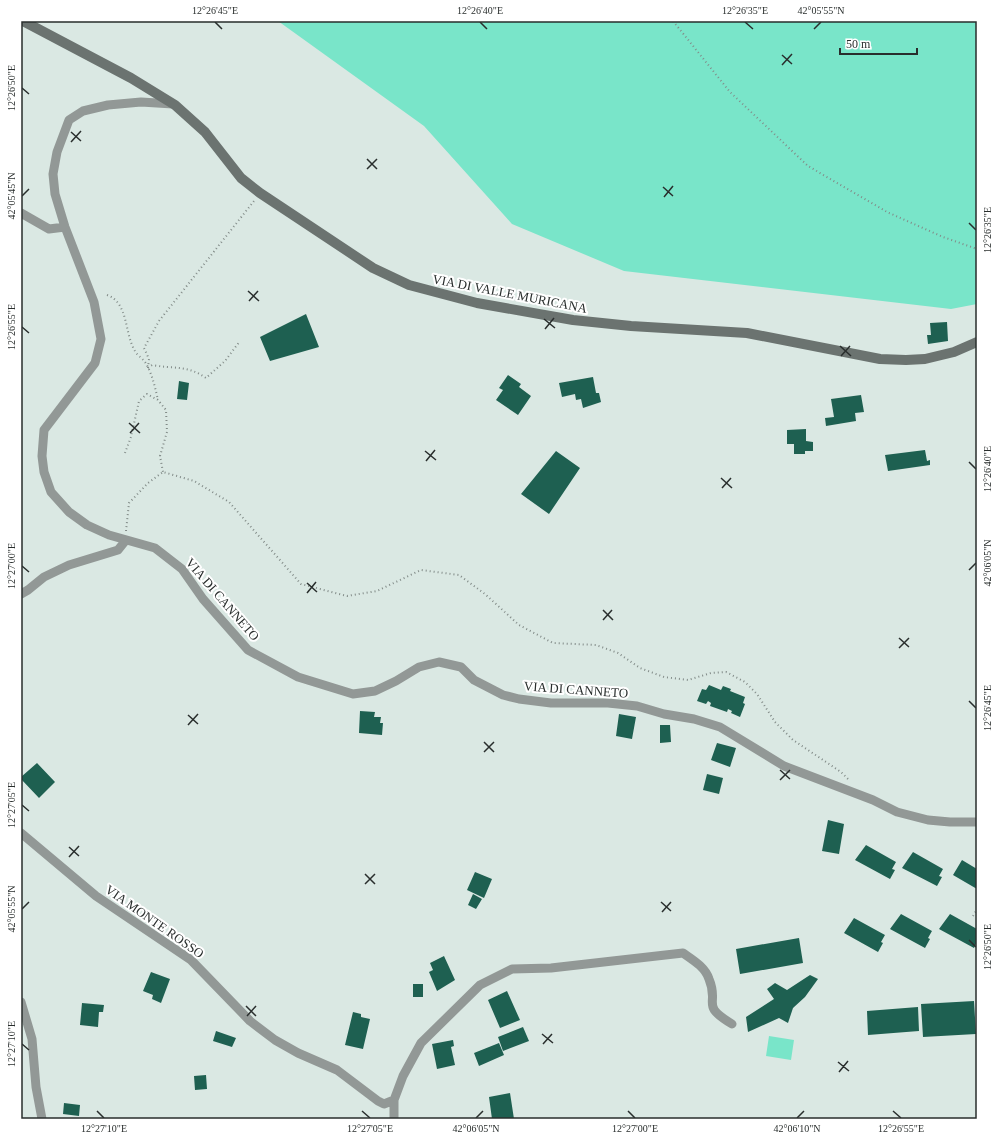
<svg xmlns="http://www.w3.org/2000/svg" width="998" height="1140" font-family="Georgia,serif">
<rect width="100%" height="100%" fill="#dae8e3"/>
<path fill="#79e5c9" d="M278 21H977V304L951 309 624 271 512 224 424 126Z
M769 1036 794 1040 791 1060 766 1056Z"/>
<path fill="#1e6051" d="M306 314 319 347 270 361 260 337Z
M947 322 948 341 928 344 927 335H931L930 323Z
M508 375 521 384 519 387 531 396 518 415 496 400 503 390 499 388Z
M593 377 596 393H599L601 402 583 408 581 399 576 400 575 394 562 397 559 383Z
M179 381 189 383 187 400 177 399Z
M861 395 864 412 855 413 856 421 826 426 825 418 834 417 831 399Z
M806 429V441L813 442V451H805V454H794V444H787V430Z
M925 450 927 461 930 460V465L888 471 885 455Z
M556 451 580 468 549 514 521 494Z
M709 685 721 690 723 686 731 689 730 691 745 697 743 703 745 704 740 717 731 713 732 711 728 709 727 712 710 706 711 703 708 701 706 704 697 701 702 689 706 690Z
M360 711 375 712 374 717H381L380 723H383L382 735 359 733Z
M619 714 636 717 632 739 616 736Z
M660 725H670L671 742 660 743Z
M717 743 736 748 730 767 711 760Z
M37 763 55 782 39 798 21 779V777Z
M707 774 723 778 719 794 703 790Z
M828 820 844 824 839 854 822 851Z
M866 845 896 862 892 869 895 870 890 879 855 860Z
M913 852 943 869 939 876 942 877 937 886 902 868Z
M962 860 977 869V889L953 875Z
M475 872 492 879 484 898 467 890Z
M473 894 482 899 476 909 468 905Z
M901 914 932 931 928 938 930 939 925 948 890 929Z
M950 914 977 929V942L974 948 939 929Z
M854 918 885 935 881 942 883 943 878 952 844 933Z
M799 938 803 963 740 974 736 949Z
M444 956 455 980 437 991 429 972 433 970 430 963Z
M151 972 170 979 161 1003 152 999 153 995 143 991Z
M810 975 818 979 805 997 793 1008 788 1023 779 1018 748 1032 746 1017 774 999 767 989 775 983 787 990Z
M413 984H423V997H413Z
M507 991 520 1020 500 1028 488 1000Z
M974 1001 976 1034 923 1037 921 1004Z
M82 1003 104 1005 103 1012H99L98 1027 80 1025Z
M918 1007 919 1031 868 1035 867 1011Z
M353 1012 361 1014V1017L370 1019 363 1049 345 1045Z
M523 1027 529 1041 503 1051 498 1037Z
M216 1031 236 1038 232 1047 213 1041Z
M453 1040 454 1046 451 1047 455 1065 437 1069 432 1044Z
M499 1043 504 1055 479 1066 474 1053Z
M206 1075 207 1089 195 1090 194 1076Z
M510 1093 514 1119H492L489 1097Z
M64 1103 80 1105 79 1116 63 1114Z"/>
<g fill="none" stroke-linecap="round" stroke-linejoin="round">
<path stroke="#828b88" stroke-width="2" stroke-dasharray="1 3" stroke-linecap="butt" d="M673 21 730 92 808 166 887 212 943 237 977 249
M107 295C129 303 124 333 135 351 137 355 142 358 145 362 152 373 155 387 158 400
M148 368 149 359 144 348 159 321 254 201
M148 368 152 365C173 369 188 365 206 378L225 361 240 341
M125 453 131 437 139 401 147 394 158 400 166 410 167 432 160 456 163 472
M126 531 129 503 148 483 163 472 194 481 229 502 301 584 347 596 377 591 421 570 459 575 485 594 519 625 553 643 596 645 618 653 640 668 664 677 688 680 711 673 726 672 745 682 757 694 775 722 793 740 841 772 850 781
M973 916 977 909"/>
<path stroke="#929896" stroke-width="9" d="M173 104 141 102 108 105 83 111 69 120 57 152 53 174 55 194 65 227 94 302 101 339 95 363 44 430 42 456 44 472 51 492 69 512 87 525 109 535 155 548 182 569 203 599 248 650 298 677 353 694 375 691 396 681 419 667 439 662 461 667 474 680 503 695 519 699 551 703H608L637 706 664 714 694 719 720 727 784 766 873 800 897 812 928 820 950 822H977
M21 213 49 229 65 227
M21 594 28 590 44 577 69 565 118 550 126 540
M21 833 96 896 191 960 250 1021 275 1040 298 1053 337 1070 378 1101 384 1104 394 1100
M21 1002 32 1039 36 1087 42 1119
M394 1119V1100L403 1076 421 1043 480 985 512 969 551 968 683 953C693 960 705 967 709 979 720 1005 699 1004 732 1024"/>
<path stroke="#6b7370" stroke-width="10" d="M23 21 131 78 175 105 205 132 241 178 260 193 373 268 409 285 477 303 573 320 631 326 747 333 880 359 906 360 925 359 954 352 977 342"/>
</g>
<path fill="none" stroke="#292e2d" stroke-width="1.5" d="M215 22 222 29M480 22 487 29M745 22 753 29M814 29 821 22M782 55 792 64M782 65 792 54M22 88 29 94M71 132 81 141M71 142 81 131M367 159 377 169M367 169 377 159M663 187 673 196M22 196 29 189M664 197 673 186M969 223 976 230M248 291 259 301M249 301 258 291M544 319 555 328M22 327 29 333M545 329 554 318M840 346 851 356M841 356 850 346M129 423 140 433M130 433 139 423M425 451 436 460M426 461 435 450M969 462 976 469M721 478 732 488M722 488 731 478M22 566 29 572M969 570 976 563M307 583 317 592M307 593 316 582M603 610 613 620M603 620 612 610M899 638 909 647M899 648 909 638M969 701 976 708M188 715 198 724M188 725 198 714M484 742 494 752M484 752 494 742M780 770 790 779M780 780 790 770M22 805 29 811M69 847 79 856M69 857 79 846M365 874 375 884M365 884 375 874M661 902 671 911M22 909 29 902M662 912 671 902M969 940 976 947M246 1006 256 1016M247 1016 256 1006M542 1034 553 1043M22 1044 29 1050M543 1044 552 1034M838 1062 849 1071M839 1072 848 1061M97 1111 104 1118M362 1111 370 1118M628 1111 635 1118M893 1111 901 1118M476 1118 483 1111M797 1118 804 1111"/>
<g text-anchor="middle" stroke-width="4" stroke-linejoin="round" paint-order="stroke">
<g font-size="13" fill="#292e2d" stroke="#fff">
<text transform="translate(510 293) rotate(11)" y="5">VIA DI VALLE MURICANA</text>
<text transform="translate(223 599) rotate(49)" y="5">VIA DI CANNETO</text>
<text transform="translate(576 689) rotate(4)" y="5">VIA DI CANNETO</text>
<text transform="translate(155 921) rotate(35)" y="5">VIA MONTE ROSSO</text>
</g>
</g>
<rect width="998" height="1140" fill="none" stroke="#ffffff" stroke-width="44"/>
<path d="M840 48v6h77v-6" fill="none" stroke="#292e2d" stroke-width="2"/>
<text x="846" y="48" font-size="12" fill="#292e2d" stroke="#ffffff" stroke-width="3" paint-order="stroke">50 m</text>
<rect x="22" y="22" width="954" height="1096" fill="none" stroke="#292e2d" stroke-width="1.5"/>
<g font-size="10" text-anchor="middle" fill="#292e2d">
<text x="215" y="14">12°26'45"E</text>
<text x="480" y="14">12°26'40"E</text>
<text x="745" y="14">12°26'35"E</text>
<text x="821" y="14">42°05'55"N</text>
<text transform="translate(11 88) rotate(-90)" y="4">12°26'50"E</text>
<text transform="translate(11 196) rotate(-90)" y="4">42°05'45"N</text>
<text transform="translate(987 230) rotate(-90)" y="4">12°26'35"E</text>
<text transform="translate(11 327) rotate(-90)" y="4">12°26'55"E</text>
<text transform="translate(987 469) rotate(-90)" y="4">12°26'40"E</text>
<text transform="translate(987 563) rotate(-90)" y="4">42°06'05"N</text>
<text transform="translate(11 566) rotate(-90)" y="4">12°27'00"E</text>
<text transform="translate(987 708) rotate(-90)" y="4">12°26'45"E</text>
<text transform="translate(11 805) rotate(-90)" y="4">12°27'05"E</text>
<text transform="translate(11 909) rotate(-90)" y="4">42°05'55"N</text>
<text transform="translate(987 947) rotate(-90)" y="4">12°26'50"E</text>
<text transform="translate(11 1044) rotate(-90)" y="4">12°27'10"E</text>
<text x="104" y="1132">12°27'10"E</text>
<text x="370" y="1132">12°27'05"E</text>
<text x="476" y="1132">42°06'05"N</text>
<text x="635" y="1132">12°27'00"E</text>
<text x="797" y="1132">42°06'10"N</text>
<text x="901" y="1132">12°26'55"E</text>
</g>
</svg>
